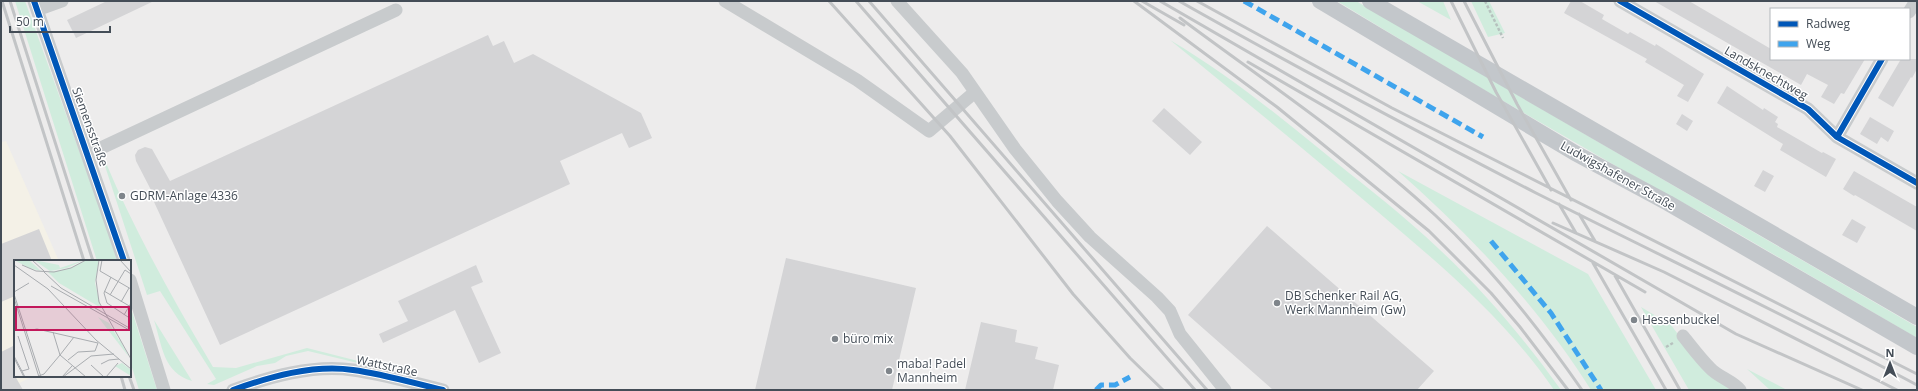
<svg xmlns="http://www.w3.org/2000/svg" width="1918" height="391" font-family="'Open Sans',sans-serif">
<rect width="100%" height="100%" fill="#edecec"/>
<path fill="#f4f1e7" d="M6 141 59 261H15V376H33L6 390H1V142Z"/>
<path fill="#d0ecdd" d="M15 1H25L107 228 117 261H97Z
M1337 1H1356L1917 327V338L1708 216 1649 185 1472 83Z
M1417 1H1443L1451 20Z
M1471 1H1489L1505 33 1488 37Z
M1170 40C1224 72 1273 111 1322 151 1356 179 1392 206 1425 236 1476 282 1521 334 1561 390H1554C1506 320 1442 266 1378 212 1309 153 1240 97 1170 40Z
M106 163C136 234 174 301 213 367L236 368 307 348 362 362V364L308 351 286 356 275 363 257 366 214 385 207 384 216 379 160 291 147 295 105 166Z
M1398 171 1588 274 1656 390H1591C1539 307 1471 236 1398 171Z
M130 305 157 390H139L130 361Z
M1641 307 1671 325 1683 341 1737 390H1689Z
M154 320 192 381C163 373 162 345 154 320Z
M1747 369 1787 390H1770Z"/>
<path fill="#d4d4d6" d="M107 1H154L76 38 67 20Z
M1571 1H1580L1604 15 1602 19 1628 34 1630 32 1655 46 1656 44 1704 74 1688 102 1677 96 1684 85 1645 62 1647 59 1564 13Z
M1654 1H1689L1771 49V59H1865L1844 94 1841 93 1834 104 1821 97 1828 85 1807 74 1801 85Z
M488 35 493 46 504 41 514 63 533 54 641 113 652 138 629 148 622 133 560 161 570 184 220 345 149 191 151 190 136 161 135 155 138 150 145 147 152 149 170 181Z
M1901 59H1917V69L1912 78 1911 77 1893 107 1878 98Z
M1727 86 1763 110 1764 108 1778 117 1775 122 1778 124 1777 127 1822 153 1823 152 1836 159 1826 177 1780 150 1783 144 1717 103Z
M1164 108 1202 142 1190 155 1152 121Z
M1682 114 1693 121 1687 131 1676 124Z
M1870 117 1894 131 1888 142 1881 137 1877 144 1860 134Z
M1763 170 1774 176 1765 192 1754 186Z
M1854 171 1917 207V231L1855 195 1854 196 1843 189Z
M1852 219 1866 227 1857 243 1842 235Z
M1267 226 1434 371 1417 390H1273L1188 315Z
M39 229 52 261H15V296L1 302V244Z
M786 258 916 288 892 390H755Z
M476 265 483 282 471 287 501 353 479 363 455 310 383 343 379 334 408 321 398 301Z
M981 322 1017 330 1015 342 1038 347 1035 359 1059 365 1053 390H965Z
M15 345V376L23 390H1V352Z"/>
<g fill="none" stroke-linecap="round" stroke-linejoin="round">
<path stroke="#b6c1be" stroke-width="2.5" stroke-dasharray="3 2" stroke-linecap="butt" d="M1485 1 1503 38
M1666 347 1673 343"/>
<path stroke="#c8cbcd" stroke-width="13" d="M34 1 124 261
M725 1 857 80 929 131 975 92
M897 1 962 73 1015 149 1057 201 1090 237 1157 297 1170 311 1180 334 1225 390
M1620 1 1808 109 1837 137 1917 183
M37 10 62 1
M1909 12 1916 1
M1837 137 1882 59
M88 153 101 148 396 10
M130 280 164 390
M1683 336C1692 347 1700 358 1710 368 1718 377 1733 381 1740 390
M233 390C269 377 313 364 353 370 383 374 413 383 443 390"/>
<path stroke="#c3c7cb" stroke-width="16" d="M1320 1 1575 153 1668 203 1917 347
M1370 1 1917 317"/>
<path stroke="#c2c4c6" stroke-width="3" d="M2 1 84 261
M10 1 93 261
M829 1 950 136 1073 294 1130 358 1163 390
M856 1 1195 390
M869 1 1207 390
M1134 1 1277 107 1429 231 1491 293 1520 327 1568 390
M1142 1 1184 25
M1160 1 1736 334 1862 390
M1179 1C1297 68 1416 131 1536 193 1663 257 1792 318 1917 385
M1197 1 1392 108 1917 374
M1451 1 1496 92 1551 190
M1464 1 1517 104 1571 200
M1180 18C1266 82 1356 142 1435 215 1491 267 1538 327 1582 390
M1248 62 1645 292
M1559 204 1576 233
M1579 214 1595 241
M1553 223 1664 272 1897 390
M1593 263 1666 390
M1614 274 1680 390
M121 376 125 390
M129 376 134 390"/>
<path stroke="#3fa4ed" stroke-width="5" stroke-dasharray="10 5" stroke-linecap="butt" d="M1244 1 1483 137
M1491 241 1551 313 1601 390
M1096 390 1101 385H1115L1130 377"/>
<defs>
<path id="cycleway" d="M34 1 124 261
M1620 1 1808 109 1837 137 1917 183
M1837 137 1882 59
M233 390C269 377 313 364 353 370 383 374 413 383 443 390"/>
</defs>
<use href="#cycleway" stroke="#fff" stroke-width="8"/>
<use href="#cycleway" stroke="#0057b8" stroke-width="6"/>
</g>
<g fill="#7f858b" stroke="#fff" stroke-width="1.5">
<circle cx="122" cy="196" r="4"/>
<circle cx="1277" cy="303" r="4"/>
<circle cx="1634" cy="320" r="4"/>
<circle cx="835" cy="339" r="4"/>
<circle cx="889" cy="371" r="4"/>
</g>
<g text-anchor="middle" stroke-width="3" stroke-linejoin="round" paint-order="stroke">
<g font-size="12" fill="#444d57" stroke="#fff">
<text transform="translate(1766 73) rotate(30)" y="4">Landsknechtweg</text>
<text transform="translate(90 127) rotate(70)" y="4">Siemensstraße</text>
<text transform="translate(1618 176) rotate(29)" y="4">Ludwigshafener Straße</text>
<text transform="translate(387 366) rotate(12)" y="4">Wattstraße</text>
</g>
<g font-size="12" fill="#444d57" stroke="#fff" text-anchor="start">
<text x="130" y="200">GDRM-Anlage 4336</text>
<text x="1285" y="300">DB Schenker Rail AG,<tspan x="1285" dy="14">Werk Mannheim (Gw)</tspan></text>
<text x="1642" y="324">Hessenbuckel</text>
<text x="843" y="343">büro mix</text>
<text x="897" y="368">maba! Padel<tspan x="897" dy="14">Mannheim</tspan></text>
</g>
</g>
<g transform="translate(14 260)">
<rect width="117" height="117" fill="#edecec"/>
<path d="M0 0 16 1 27 11 15 8ZM20 0 45 5 46 8 70 0 53 8 36 11ZM73 0H85L81 23 87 48 45 23 34 12 54 9ZM84 57 95 63 105 80 103 82 106 80 115 97ZM108 103 117 110V116L101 106Z" fill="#d0ecdd"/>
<path fill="none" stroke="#a9acb0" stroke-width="1" d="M18 0 30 11M85 0 82 20 85 42 117 99M88 0 86 11 117 29M106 0 117 12M0 5 34 29 82 80 117 109M8 5 22 11 40 12 57 8 72 0M30 12 47 28 117 69M97 17 90 33 93 43 117 59M37 26 117 71M90 31 117 47M0 32 15 23M0 34 27 117M96 35 111 10 117 14M0 38 25 117M107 42 115 28M110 55 117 43M12 71 23 69 84 83 81 91 64 92 54 100M39 72 46 95 60 77M4 76 15 109 8 111M0 96 11 117M0 98 10 117M87 104 95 100 105 99M77 105 90 117M22 117 30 114 46 95 72 117M48 117 58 106M49 117 77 96 100 94M92 117 104 103"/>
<path fill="#c2185b" fill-opacity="0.15" stroke="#c2185b" stroke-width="2" d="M2 47H115V70H2Z"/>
<rect width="117" height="117" fill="none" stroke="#444d57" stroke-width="2"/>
</g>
<rect width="1918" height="391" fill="none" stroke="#444d57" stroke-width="4"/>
<rect x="1770" y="8" width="140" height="52" fill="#ffffff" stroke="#b4b8bc"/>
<rect x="1778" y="21" width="20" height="6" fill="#0057b8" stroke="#b4b8bc"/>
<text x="1806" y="28" font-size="12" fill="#444d57">Radweg</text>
<rect x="1778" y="41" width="20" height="6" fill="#3fa4ed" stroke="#b4b8bc"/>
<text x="1806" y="48" font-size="12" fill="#444d57">Weg</text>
<g transform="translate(1890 363)" stroke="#ffffff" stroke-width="3" paint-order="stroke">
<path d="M0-3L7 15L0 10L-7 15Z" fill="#444d57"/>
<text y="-6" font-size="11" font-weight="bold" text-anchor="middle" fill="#444d57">N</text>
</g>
<path d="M10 26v6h100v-6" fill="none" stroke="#444d57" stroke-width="2"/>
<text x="16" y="26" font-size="12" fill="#444d57" stroke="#ffffff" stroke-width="3" paint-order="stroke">50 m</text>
</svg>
